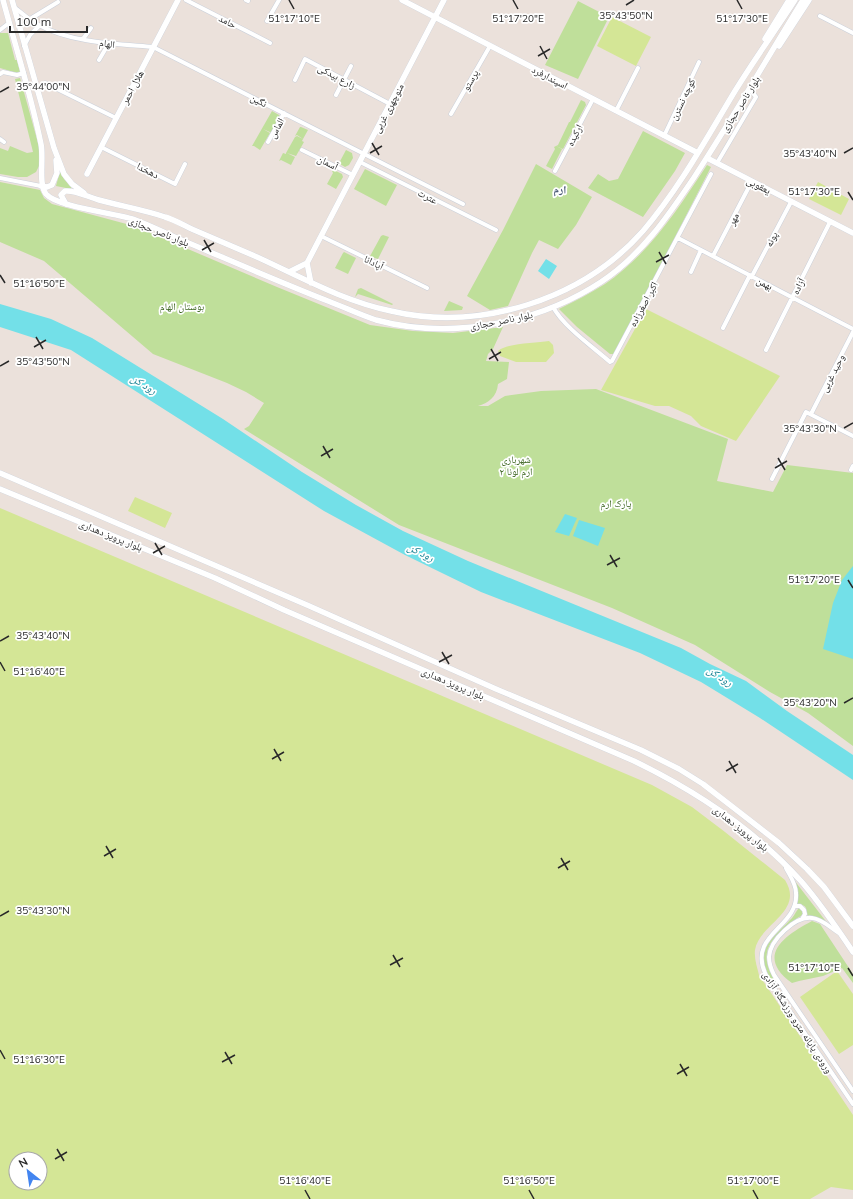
<svg xmlns="http://www.w3.org/2000/svg" width="853" height="1199" font-family="Mulish,'Noto Naskh Arabic',sans-serif">
<rect width="100%" height="100%" fill="#ebe1db"/>
<path fill="#bfdf9a" d="M578 1 609 17 578 79 545 65Z
M0 33H8L15 60H17L20 72 17 73 0 68Z
M20 78 40 150V164L36 172 27 177H18L0 174V175V148L8 151 10 146 27 153 33 152 15 79Z
M581 100 585 102 586 105 563 149 556 146 558 145 569 122H570Z
M272 111 279 115 280 117 272 133 263 129 270 133 260 150 254 146H252Z
M300 127H301L308 130 303 139 297 135 295 136Z
M643 131 685 153 675 171 643 217 588 188 598 174 609 181 618 179Z
M297 136 303 139 302 141 304 142 296 156 287 153 295 157 291 165 281 160 279 161 283 153 286 154V153L295 137Z
M556 146 562 149 552 169 546 166 555 149 554 147Z
M346 150 352 153 353 158 349 165 345 167 340 164 338 165Z
M536 164 592 197 576 225 558 249 539 240 532 253 508 306 490 310 467 296 503 230Z
M707 165 711 167 615 354H610L577 327 559 309C575 301 591 293 605 284 649 254 678 209 707 165Z
M365 169 397 185 386 206 354 189Z
M334 170 342 174 343 177 336 189 327 184 333 173 332 171Z
M60 171 64 179 71 187V189L56 186Z
M0 182 40 190 44 198 52 204 134 226 277 287 370 325 413 331 453 333 503 327 493 349 488 354 486 361 509 362 507 379 498 384C497 397 488 403 478 406H488L505 396 541 391 596 389 728 439 717 481 773 492 787 465 853 473V746L808 713 770 692 695 645 612 608 399 525 244 429 249 426 264 403 246 392 227 383 153 354 44 261 0 242Z
M383 235 389 237 378 259 372 257 369 258 381 236Z
M344 252 356 258 348 274 335 268 343 253Z
M361 288 393 304 392 305 358 294 355 297 358 289Z
M449 301 463 307 462 310 444 311Z
M794 880 828 924 819 918 808 916C805 908 809 906 797 904L798 892Z
M799 908 804 912 803 915C796 918 791 923 785 928 764 945 761 959 776 982V985C771 982 769 977 767 972 755 948 776 935 790 920 794 917 796 911 799 908Z
M812 921 820 924 853 974V983L842 968 823 976 799 981 792 983C755 956 784 936 812 921Z"/>
<path fill="#d4e696" fill-rule="evenodd" d="M612 17 651 37 636 66 597 46Z
M818 182 849 199 841 215 809 199Z
M646 309 780 376 736 441 701 426 691 416 669 406H655L601 390Z
M549 341 553 345 554 353 546 362H516L500 356 498 351C507 343 536 343 549 341Z
M135 497 172 513 165 528 128 511Z
M0 508 652 785 692 807 725 832 785 880C805 912 759 924 755 950 754 958 757 967 759 975L853 1115V1190L831 1187 810 1199H0ZM16 1159H40V1183H16Z
M837 971 853 994V1045L839 1054 800 997Z"/>
<path fill="#73e0e8" d="M546 259 557 266 549 279 538 271Z
M0 304 51 319 92 338 223 419 302 472 356 505 403 531 468 561 681 648 710 664 746 681 787 711 853 755V780L760 718 701 682 640 653 481 592 405 555 324 511 71 350 0 327Z
M565 514 577 518 569 536 555 532Z
M579 520 605 528 598 546 573 536Z
M853 566V659L823 649 833 603 842 580Z"/>
<g fill="none" stroke-linecap="round" stroke-linejoin="round">
<defs>
<path id="street" d="M186 0 270 43
M246 0 248 1
M14 7C22 13 30 21 39 25 71 43 118 44 153 47L463 204
M820 16 853 33
M30 19 58 2
M267 21 279 0
M0 30 9 23
M83 39 91 28
M24 46 30 35 39 26
M99 60 109 43
M0 74 3 72 17 75 24 73
M295 80 305 59 390 104
M45 83 116 118
M336 95 351 66
M616 111 638 68
M451 114 490 46
M664 136 699 62
M0 139 4 142
M268 142 284 113
M101 147 175 184 185 164
M302 150 353 175
M360 162 496 230
M717 163 756 97 753 93 749 90
M555 171 593 99
M0 178 41 186
M321 236 427 288
M678 238 853 329
M713 256 752 181
M691 272 701 250
M752 276 791 202
M553 307C564 327 593 347 610 362L612 361 711 174
M723 328 750 275
M766 350 830 222
M811 414 853 332
M851 470 853 466
M772 479 806 412 853 436
M786 868C790 876 796 884 796 893 799 927 748 934 765 973 768 980 773 987 778 994L853 1104
M795 906H800L804 910 805 914 802 919
M839 933C831 928 822 919 812 918 795 916 770 940 769 957 769 963 771 969 774 975L853 1091"/>
<path id="secondary" d="M3 0C16 48 31 95 41 144 44 158 38 184 46 194 57 207 114 213 133 219 152 226 171 236 191 244 236 263 282 283 328 301 344 307 360 315 376 320 450 340 537 324 601 282 642 255 668 216 695 176 733 118 767 58 803 0
M12 0 54 148 64 174 72 184 84 193
M402 0 698 153
M765 39 789 0
M779 46 809 0
M707 158 853 233
M87 174 178 0
M41 186 47 187 52 185 57 173 56 160
M66 204 61 195 65 191C76 190 88 197 99 200 121 206 144 210 165 217 175 220 185 226 194 230 215 239 236 248 257 257 301 277 343 301 391 311 480 332 582 300 643 231 679 189 706 139 735 91 754 60 775 31 795 0
M307 263 444 0
M307 263 311 283
M289 272 307 263
M0 473 307 605 496 689 641 750 679 769 703 784 779 843 807 869 824 887 853 926
M0 489 215 578 284 610 634 761C696 791 754 829 801 881 820 903 837 928 853 952"/>
</defs>
<use href="#street" stroke="#cad0da" stroke-width="5"/>
<use href="#secondary" stroke="#cad0da" stroke-width="6"/>
<use href="#street" stroke="#fff" stroke-width="4"/>
<use href="#secondary" stroke="#fff" stroke-width="5.5"/>
</g>
<path fill="none" stroke="#292929" stroke-width="1.5" d="M289 0 294 9M513 0 518 9M737 0 742 9M626 5 634 0M540 46 547 59M538 56 550 49M0 92 9 87M372 143 379 155M370 153 382 146M844 153 853 148M848 192 853 200M204 240 211 252M202 250 214 243M659 252 666 264M656 262 669 255M0 275 5 283M36 337 43 349M34 347 46 340M491 349 498 361M489 359 501 352M0 366 9 361M844 428 853 423M323 446 330 458M321 456 333 449M778 458 785 470M775 468 787 461M155 543 162 555M153 553 165 546M610 555 617 567M607 565 620 558M848 580 853 588M0 641 9 636M442 652 449 664M0 662 5 671M439 662 452 655M844 703 853 698M274 749 281 761M272 759 284 752M729 761 736 773M726 771 738 764M106 846 113 858M104 856 116 849M561 858 568 870M558 868 570 861M0 916 9 911M393 955 400 967M390 965 403 958M848 968 853 976M0 1050 5 1059M225 1052 232 1064M222 1062 235 1055M680 1064 687 1076M677 1074 689 1067M57 1149 64 1161M55 1159 67 1152M305 1190 310 1199M529 1190 534 1199M753 1190 758 1199"/>
<g text-anchor="middle" stroke-width="3.5" stroke-linejoin="round" paint-order="stroke">
<g font-size="10" fill="#292929" stroke="#fff">
<text transform="translate(228 21) rotate(27)" y="4">حامد</text>
<text transform="translate(107 43) rotate(7)" y="4">الهام</text>
<text transform="translate(337 76) rotate(28)" y="4">زارع بیدکی</text>
<text transform="translate(550 77) rotate(27)" y="4">اسپندارفرد</text>
<text transform="translate(470 80) rotate(-60)" y="4">پرستو</text>
<text transform="translate(132 87) rotate(-62)" y="4">هلال احمر</text>
<text transform="translate(682 99) rotate(-64)" y="4">کوچه نسترن</text>
<text transform="translate(259 100) rotate(27)" y="4">نگین</text>
<text transform="translate(740 104) rotate(-58)" y="4">بلوار ناصر حجازی</text>
<text transform="translate(388 108) rotate(-62)" y="4">منوچهری غربی</text>
<text transform="translate(276 128) rotate(-62)" y="4">الماس</text>
<text transform="translate(574 135) rotate(-63)" y="4">ارکیده</text>
<text transform="translate(328 162) rotate(26)" y="4">آسمان</text>
<text transform="translate(148 170) rotate(27)" y="4">دهخدا</text>
<text transform="translate(759 185) rotate(27)" y="4">یعقوبی</text>
<text transform="translate(428 196) rotate(27)" y="4">عترت</text>
<text transform="translate(733 219) rotate(-63)" y="4">مهر</text>
<text transform="translate(159 231) rotate(22)" y="4">بلوار ناصر حجازی</text>
<text transform="translate(771 239) rotate(-62)" y="4">پونه</text>
<text transform="translate(374 262) rotate(26)" y="4">آپادانا</text>
<text transform="translate(765 283) rotate(27)" y="4">بهمن</text>
<text transform="translate(798 286) rotate(-63)" y="4">آزاده</text>
<text transform="translate(643 304) rotate(-62)" y="4">اکبر اصغرزاده</text>
<text transform="translate(501 320) rotate(-11)" y="4">بلوار ناصر حجازی</text>
<text transform="translate(832 373) rotate(-63)" y="4">وحید غربی</text>
<text transform="translate(111 535) rotate(22)" y="4">بلوار پرویز دهداری</text>
<text transform="translate(453 683) rotate(23)" y="4">بلوار پرویز دهداری</text>
<text transform="translate(741 828) rotate(38)" y="4">بلوار پرویز دهداری</text>
<text transform="translate(798 1022) rotate(57)" y="4">ورودی پایانه مترو ورزشگاه آزادی</text>
</g>
<g font-size="10" fill="#39621d" stroke="#fff">
<text x="182" y="310">بوستان الهام</text>
<text x="516" y="463">شهربازی<tspan x="516" dy="12">ارم لونا ۲</tspan></text>
<text x="616" y="507">پارک ارم</text>
</g>
<g font-size="11" font-weight="bold" fill="#4c5c77" stroke="#fff">
<text x="560" y="193">ارم</text>
</g>
<g font-size="11" font-style="italic" fill="#148092" stroke="#fff">
<text transform="translate(144 384) rotate(32)" y="4">رود کن</text>
<text transform="translate(421 552) rotate(27)" y="4">رود کن</text>
<text transform="translate(720 676) rotate(33)" y="4">رود کن</text>
</g>
</g>
<g font-size="10" text-anchor="middle" fill="#292929" stroke="#fff" stroke-width="3.5" stroke-linejoin="round" paint-order="stroke">
<text x="626" y="19">35°43'50"N</text>
<text x="742" y="22">51°17'30"E</text>
<text x="294" y="22">51°17'10"E</text>
<text x="518" y="22">51°17'20"E</text>
<text x="43" y="90">35°44'00"N</text>
<text x="810" y="157">35°43'40"N</text>
<text x="814" y="195">51°17'30"E</text>
<text x="39" y="287">51°16'50"E</text>
<text x="43" y="365">35°43'50"N</text>
<text x="810" y="432">35°43'30"N</text>
<text x="814" y="583">51°17'20"E</text>
<text x="43" y="639">35°43'40"N</text>
<text x="39" y="675">51°16'40"E</text>
<text x="810" y="706">35°43'20"N</text>
<text x="43" y="914">35°43'30"N</text>
<text x="814" y="971">51°17'10"E</text>
<text x="39" y="1063">51°16'30"E</text>
<text x="305" y="1184">51°16'40"E</text>
<text x="529" y="1184">51°16'50"E</text>
<text x="753" y="1184">51°17'00"E</text>
</g>
<g transform="translate(28 1171) rotate(330)"><circle r="19" fill="#ffffff" stroke="#a9a9a9"/>
<path d="M0-3L7 15L0 10L-7 15Z" fill="#4385f0"/>
<text y="-6" font-size="11" font-weight="bold" text-anchor="middle" fill="#292929">N</text>
</g>
<path d="M10 26v6h77v-6" fill="none" stroke="#292929" stroke-width="2"/>
<text x="16" y="26" font-size="12" fill="#292929" stroke="#ffffff" stroke-width="3" paint-order="stroke">100 m</text>
</svg>
